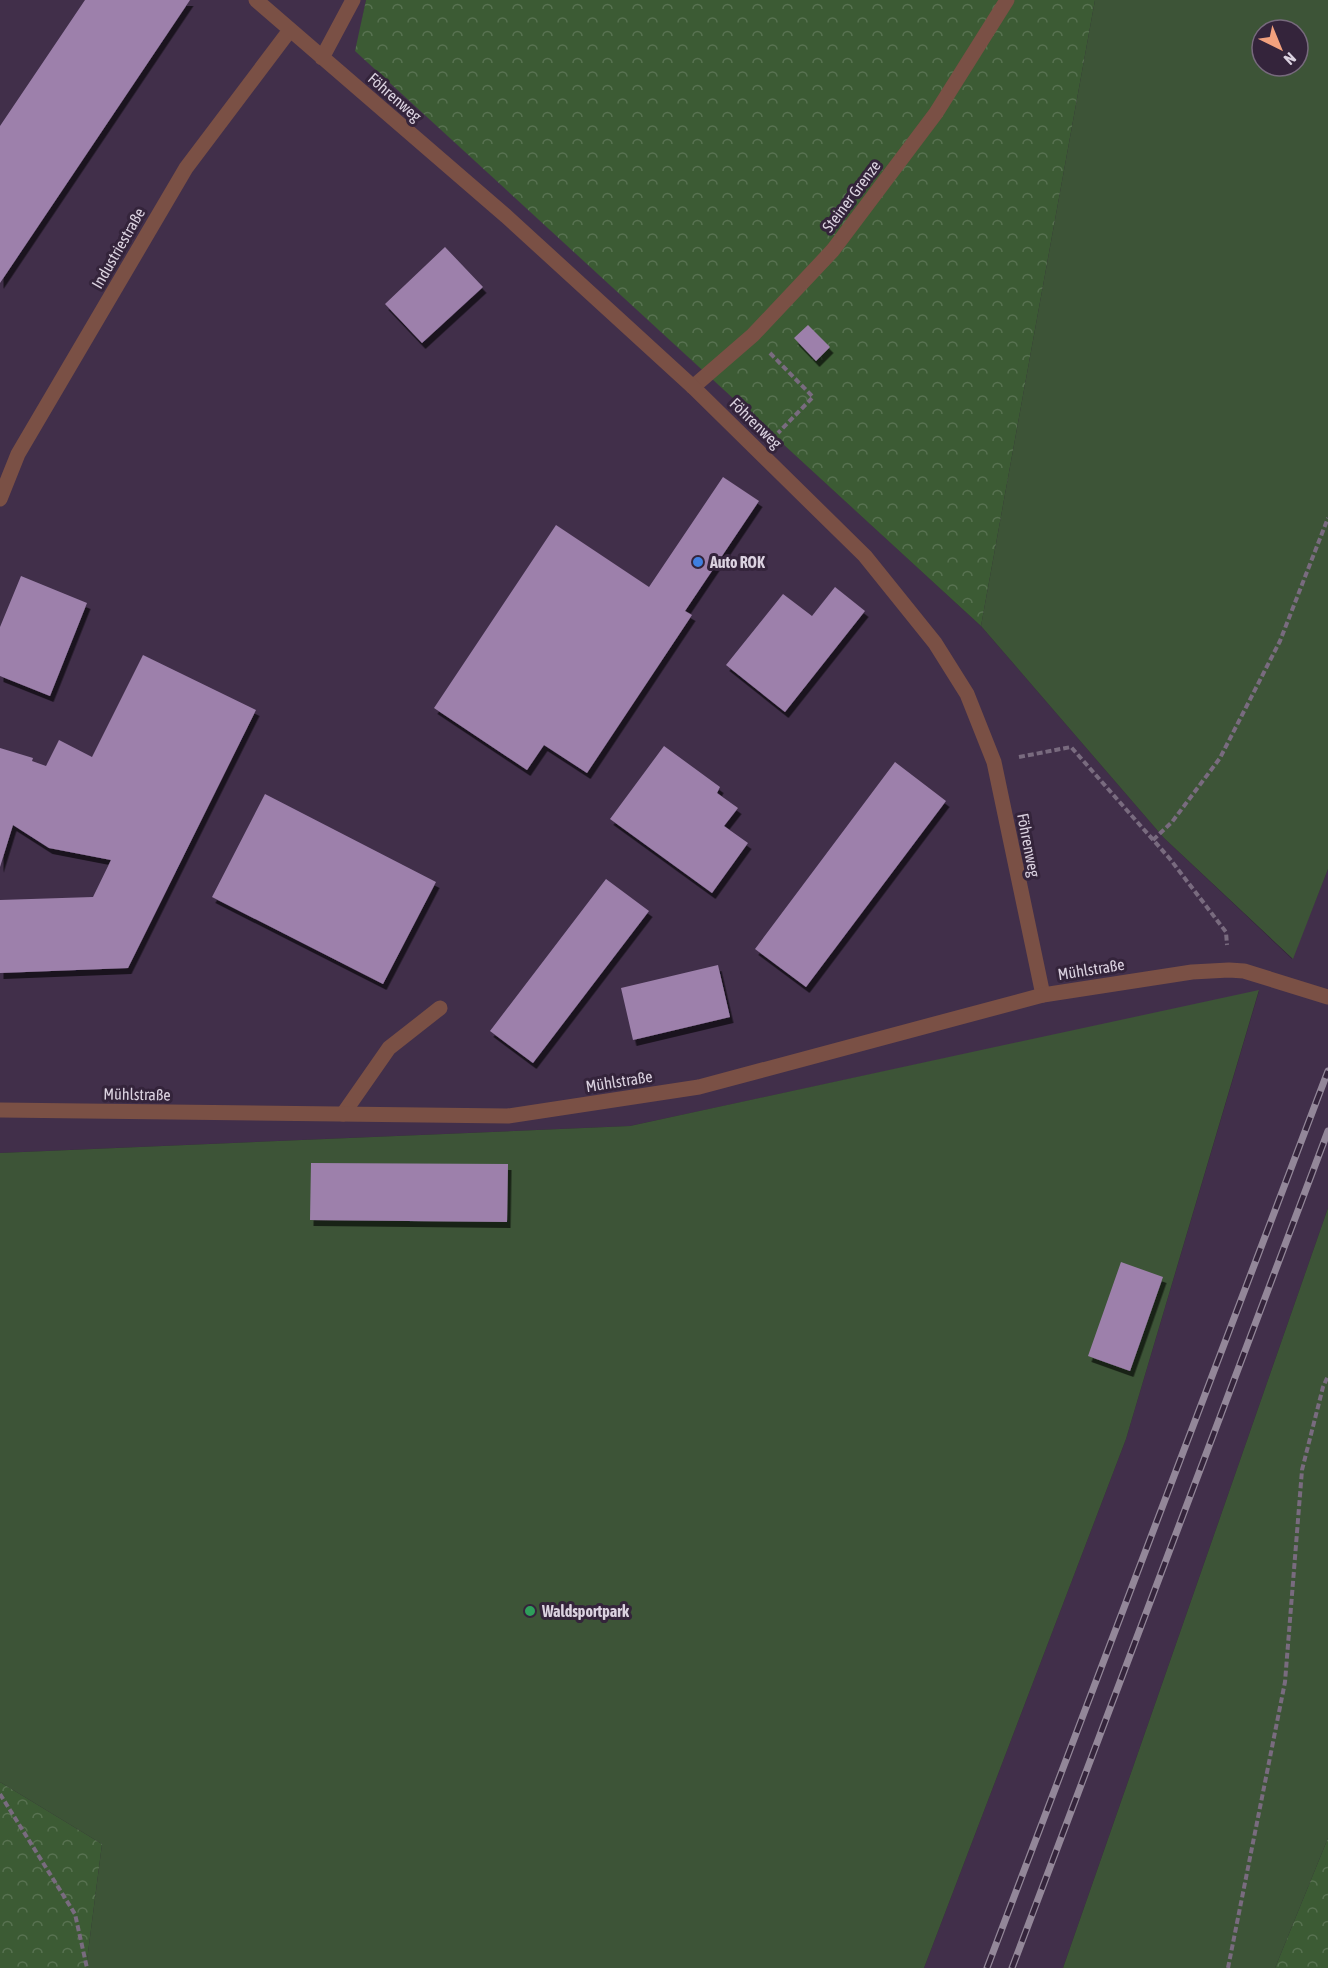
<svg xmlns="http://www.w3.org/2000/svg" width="1328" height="1968" font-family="'Asap Condensed',sans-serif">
<defs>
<pattern id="forest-crowns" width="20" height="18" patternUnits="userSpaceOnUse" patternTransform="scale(1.5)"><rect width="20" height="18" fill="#3c5b34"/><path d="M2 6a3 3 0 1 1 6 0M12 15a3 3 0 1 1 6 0" fill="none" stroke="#587251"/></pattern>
<filter id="shadow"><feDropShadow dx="3.5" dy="6" stdDeviation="0" flood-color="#0009"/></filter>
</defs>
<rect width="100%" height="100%" fill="#34243b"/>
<path fill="#412f4a" d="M0 0H366L356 51 981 626 1164 838 1292 959 1328 869V1208L1063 1968H924L1126 1439 1259 991 630 1126 0 1153Z"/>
<path fill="#3d5437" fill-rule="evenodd" d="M1095 0H1328V869L1293 959 1164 838 981 626ZM1262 30H1298V66H1262Z
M1259 990 1126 1439 924 1968H86L102 1844 0 1782V1153L630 1126Z
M1328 1208V1838L1275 1968H1063Z"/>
<path fill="url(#forest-crowns)" d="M366 0H1095L981 626 355 51Z
M0 1782 102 1844 86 1968H0Z
M1328 1838V1968H1275Z"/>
<path fill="#9d80ab" filter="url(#shadow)" d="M85 0H190L0 283V126Z
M445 247 483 287 422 343 385 304Z
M808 325 830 347 816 361 794 338Z
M723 477 759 501 685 611 692 615 587 773 544 745 527 770 434 708 556 525 649 587Z
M21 576 87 603 50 696 0 676V627Z
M835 587 865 611 785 712 726 665 783 594 812 616Z
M143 655 256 710 128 968 0 973V900L93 897 111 860 49 848 13 825 0 867V748L33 758 32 761 46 766 59 740 92 757Z
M664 746 720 787 717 793 738 808 724 826 748 843 712 893 610 819Z
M895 762 946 801 806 987 755 949Z
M265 794 436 882 383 984 212 897Z
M606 879 649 911 533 1063 490 1031Z
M718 965 730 1017 633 1040 621 988Z
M311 1163 508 1164 507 1222 310 1220Z
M1121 1262 1163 1277 1130 1371 1088 1356Z"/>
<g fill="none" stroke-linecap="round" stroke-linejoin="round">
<path stroke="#796b7f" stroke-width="4" stroke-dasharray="6 3" stroke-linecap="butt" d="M770 353 813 397 778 433
M1019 757 1071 747 1170 859 1226 932 1227 945
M1153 840 1172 822 1220 758 1280 641 1328 518
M0 1794 75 1914 87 1968
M1228 1968 1285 1682 1302 1470 1323 1387 1328 1376"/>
<path stroke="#7a5045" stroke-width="15" d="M693 387 753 335 833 250 936 113 1007 0
M343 1114 389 1048 440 1008"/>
<path stroke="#7a5045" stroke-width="15" d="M256 0 506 216 693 387 865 556 935 643 967 694 994 762 1043 995
M322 58 353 0
M0 499 18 454 186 168 290 30"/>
<path stroke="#7a5045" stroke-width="15" d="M0 1110 508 1116 699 1087 1043 995 1192 972 1229 970 1244 971 1328 997"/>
<defs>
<path id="rail" d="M987 1968 1328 1071
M1012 1968 1328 1131"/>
</defs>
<use href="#rail" stroke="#938799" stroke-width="7"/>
<use href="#rail" stroke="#34243b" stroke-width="4.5" stroke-dasharray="14" stroke-linecap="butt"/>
</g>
<circle fill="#3f7fe0" stroke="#34243b" stroke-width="2" cx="698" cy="562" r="6"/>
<circle fill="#2e9e5b" stroke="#34243b" stroke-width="2" cx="530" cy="1611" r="6"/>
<g text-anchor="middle" stroke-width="6" stroke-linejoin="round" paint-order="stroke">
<g font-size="16" fill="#dbd2e0" stroke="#34243b">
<text transform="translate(395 97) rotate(41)" y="6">Föhrenweg</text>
<text transform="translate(851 196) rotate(-53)" y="6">Steiner Grenze</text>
<text transform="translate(118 248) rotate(-60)" y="6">Industriestraße</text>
<text transform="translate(756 423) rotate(44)" y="6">Föhrenweg</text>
<text transform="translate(1029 845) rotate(79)" y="6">Föhrenweg</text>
<text transform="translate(1091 969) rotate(-9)" y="6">Mühlstraße</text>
<text transform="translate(619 1081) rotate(-9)" y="6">Mühlstraße</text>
<text transform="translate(137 1094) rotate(1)" y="6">Mühlstraße</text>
</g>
<g font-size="16" font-weight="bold" fill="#dbd2e0" stroke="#34243b" text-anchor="start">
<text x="710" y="568">Auto ROK</text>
<text x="542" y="1617">Waldsportpark</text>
</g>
</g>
<g transform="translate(1280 48) rotate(137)"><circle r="28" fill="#34243b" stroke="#776a7d" stroke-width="1.5"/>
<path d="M0-4.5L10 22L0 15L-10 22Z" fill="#f2a17e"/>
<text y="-9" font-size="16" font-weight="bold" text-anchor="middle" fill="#dbd2e0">N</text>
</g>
</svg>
